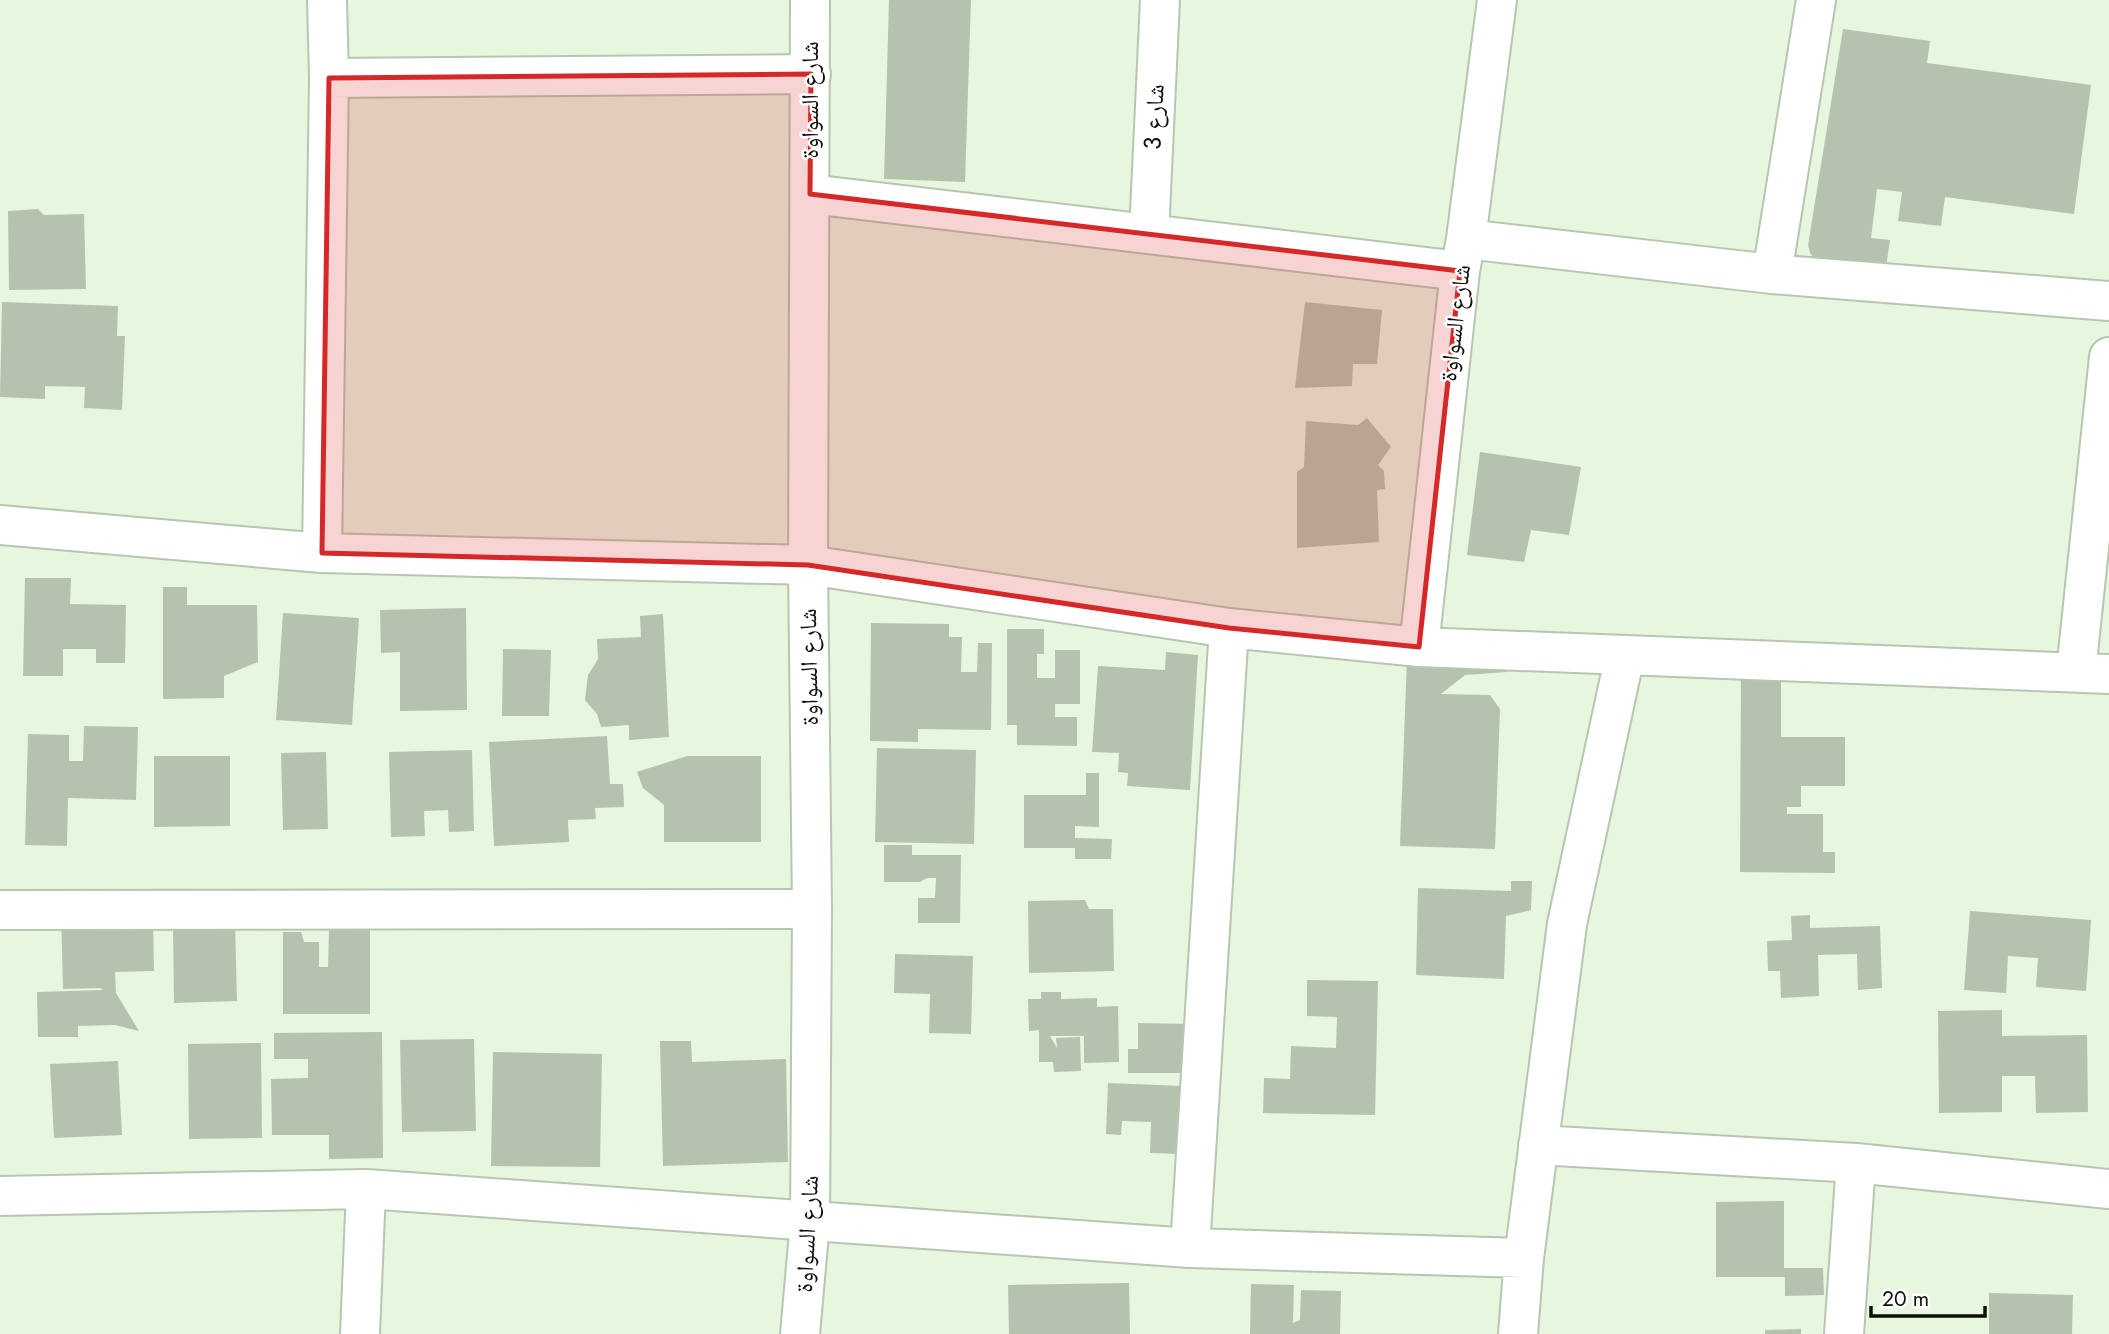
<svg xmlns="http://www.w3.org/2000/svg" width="2109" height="1334" font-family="Jost,'Noto Naskh Arabic',sans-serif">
<rect width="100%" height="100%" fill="#e6f6df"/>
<path fill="#b5c3ae" d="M889 0H971L965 182 884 179Z
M1843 29 1930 41 1927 63 2091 85 2074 214 1945 197 1941 226 1898 221 1902 192 1877 189 1871 238 1890 240 1885 274 1815 260 1810 253 1808 245Z
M38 209 44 215 84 214 86 289 9 290 8 211Z
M2 302 118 306 117 336H125L122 410 84 408 85 387 45 386V399L0 397Z
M1305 302 1382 310 1377 364H1353L1352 386 1295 388Z
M1367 418 1391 447 1378 465 1384 471 1385 489 1377 490 1379 542 1297 548V472L1304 467 1306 421 1358 425Z
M1480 452 1581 467 1569 535 1531 530 1524 562 1467 555Z
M25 578H71L70 604 126 605 125 663H96V649H63V676H23Z
M163 587H187V605H257L258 662 224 676V698L163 699Z
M466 608 467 710 400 711V652L381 653 380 610Z
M283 613 359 618 352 725 276 720Z
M663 614 669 737 629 740V725L601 727 597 714 585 700 588 675 598 659 597 639 641 637 640 616Z
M871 623 949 624V637H962L961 672H977L978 643H992L991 730 918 729V742L870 741Z
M1007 629H1044V654H1037V678H1055V650H1080V704H1055V717H1077V746L1017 745V725H1007Z
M503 649 551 650 549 716H502Z
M1166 652 1198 655 1190 790 1127 786 1128 773 1118 772 1119 753 1092 752 1098 666 1165 670Z
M1407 657 1512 660 1507 672 1465 675 1441 694 1490 695 1500 709 1495 849 1400 846Z
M1741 668H1781V737H1845V786H1801V807H1787V814H1823V852H1835V873L1740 872Z
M84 726 138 727 136 800 68 798 67 846 25 845 28 734 69 735V761H83Z
M607 736 610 784H623L624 807 595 808 596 819 568 820 569 842 494 846 489 742Z
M877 748 976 750 974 844 875 842Z
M472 750 474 831 449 832 448 810 424 811 425 836 391 837 389 752Z
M326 752 328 829 283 830 281 753Z
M154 756H230V826L154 827Z
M687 756H761V842H664V805L643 788 637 772Z
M1086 773H1099V827L1075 826V838L1112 839 1111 859H1075V848H1024V795H1086Z
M884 845H912V855H961L960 923H918V898H935L936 878H927L920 882H884Z
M1511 881H1532L1531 910 1506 916 1504 979 1416 975 1418 888 1511 891Z
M1085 900 1089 909H1113L1114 971 1029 973 1028 901Z
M1970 911 2091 920 2086 991 2036 987 2038 958 2008 956 2006 993 1964 990Z
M61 912 153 917 154 971 115 972 116 993 139 1031 115 1025 78 1026V1037H38L37 992 102 990 101 988 63 989Z
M1810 915V928L1880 926 1882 988 1858 990 1857 954 1818 955 1819 996 1781 998 1780 971H1768L1767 941 1792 940 1791 916Z
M235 923 237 1001 174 1003 173 925Z
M329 929H370V1014H283V932H301L304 942H319V967H328Z
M895 954 973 956 971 1034 929 1033 930 994 894 993Z
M1307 980 1378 981 1375 1115 1263 1113 1264 1078 1290 1079 1291 1046 1336 1048 1337 1017 1307 1016Z
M1041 992H1061V999L1097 998V1007L1118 1006 1119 1062 1084 1063V1036H1050L1057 1048 1056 1038 1080 1037 1081 1071 1054 1072 1053 1062H1039V1030L1029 1031 1028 999H1041Z
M2002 1010V1036L2087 1035 2088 1112 2036 1113 2035 1076H2002V1112L1939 1113 1938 1011Z
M1138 1023 1193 1024V1073H1128V1049H1138Z
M382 1032 383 1158 329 1159V1135H272L271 1079 308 1078V1059H274V1033Z
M474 1039 476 1131 402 1132 400 1040Z
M660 1041H691L692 1062 786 1059 788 1162 663 1166Z
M261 1043 262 1138 189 1139 188 1044Z
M493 1052 602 1054 600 1167 491 1166Z
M118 1061 122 1135 54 1138 50 1064Z
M1108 1083 1184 1086 1181 1154 1150 1153 1151 1122 1122 1121 1121 1135 1106 1134Z
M1784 1201V1268H1823L1824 1295 1785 1296V1277H1716V1202Z
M1129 1283 1130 1334H1009L1008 1285Z
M1251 1284 1294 1285 1293 1323 1300 1320 1301 1290 1341 1291 1340 1334H1250Z
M1989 1293 2073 1295 2072 1334H1989Z
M1801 1329V1334H1765V1330Z"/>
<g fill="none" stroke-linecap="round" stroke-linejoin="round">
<defs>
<path id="minor" d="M329 78 811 74
M810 194 1460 271
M1149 234 1160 0
M1466 239 1772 274 2109 301
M1772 274 1816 0
M0 525 322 553 808 565 1229 628 1419 647 2109 674
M322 553 329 78 327 0
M1419 647 1460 271 1466 239 1497 0
M2076 672 2109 357
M0 910 812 909
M1538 1145 1856 1163 2109 1189
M0 1196 366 1189 1190 1248 1524 1258
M1190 1248 1229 628
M360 1334 366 1189
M1518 1334 1524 1258 1567 924 1625 655
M1844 1334 1856 1163"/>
<path id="tertiary" d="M800 1334 810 1222 812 909 808 565 810 0"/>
</defs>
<use href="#minor" stroke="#b7c6b0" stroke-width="42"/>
<use href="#tertiary" stroke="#b7c6b0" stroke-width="42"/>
<use href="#minor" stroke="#fff" stroke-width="38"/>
<use href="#tertiary" stroke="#fff" stroke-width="38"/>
</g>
<path fill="#d62828" fill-opacity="0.2" stroke="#d62828" stroke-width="5" stroke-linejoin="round" d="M811 74 810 194 1460 271 1419 647 1229 628 808 565 322 553 329 78Z"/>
<g text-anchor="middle" stroke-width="5" stroke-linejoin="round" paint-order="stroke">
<g font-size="24" fill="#0c110a" stroke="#fff">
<text transform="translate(810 100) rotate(-90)" y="8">شارع السواوة</text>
<text transform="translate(1154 117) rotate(-87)" y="8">شارع 3</text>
<text transform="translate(1455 323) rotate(-83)" y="8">شارع السواوة</text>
<text transform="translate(809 667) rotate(-91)" y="8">شارع السواوة</text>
<text transform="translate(807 1234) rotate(-87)" y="8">شارع السواوة</text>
</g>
</g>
<path d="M1871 1306v10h114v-10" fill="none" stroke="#0c110a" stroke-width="3.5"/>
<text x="1882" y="1306" font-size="21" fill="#0c110a" stroke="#ffffff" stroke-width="5" paint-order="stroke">20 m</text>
</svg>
